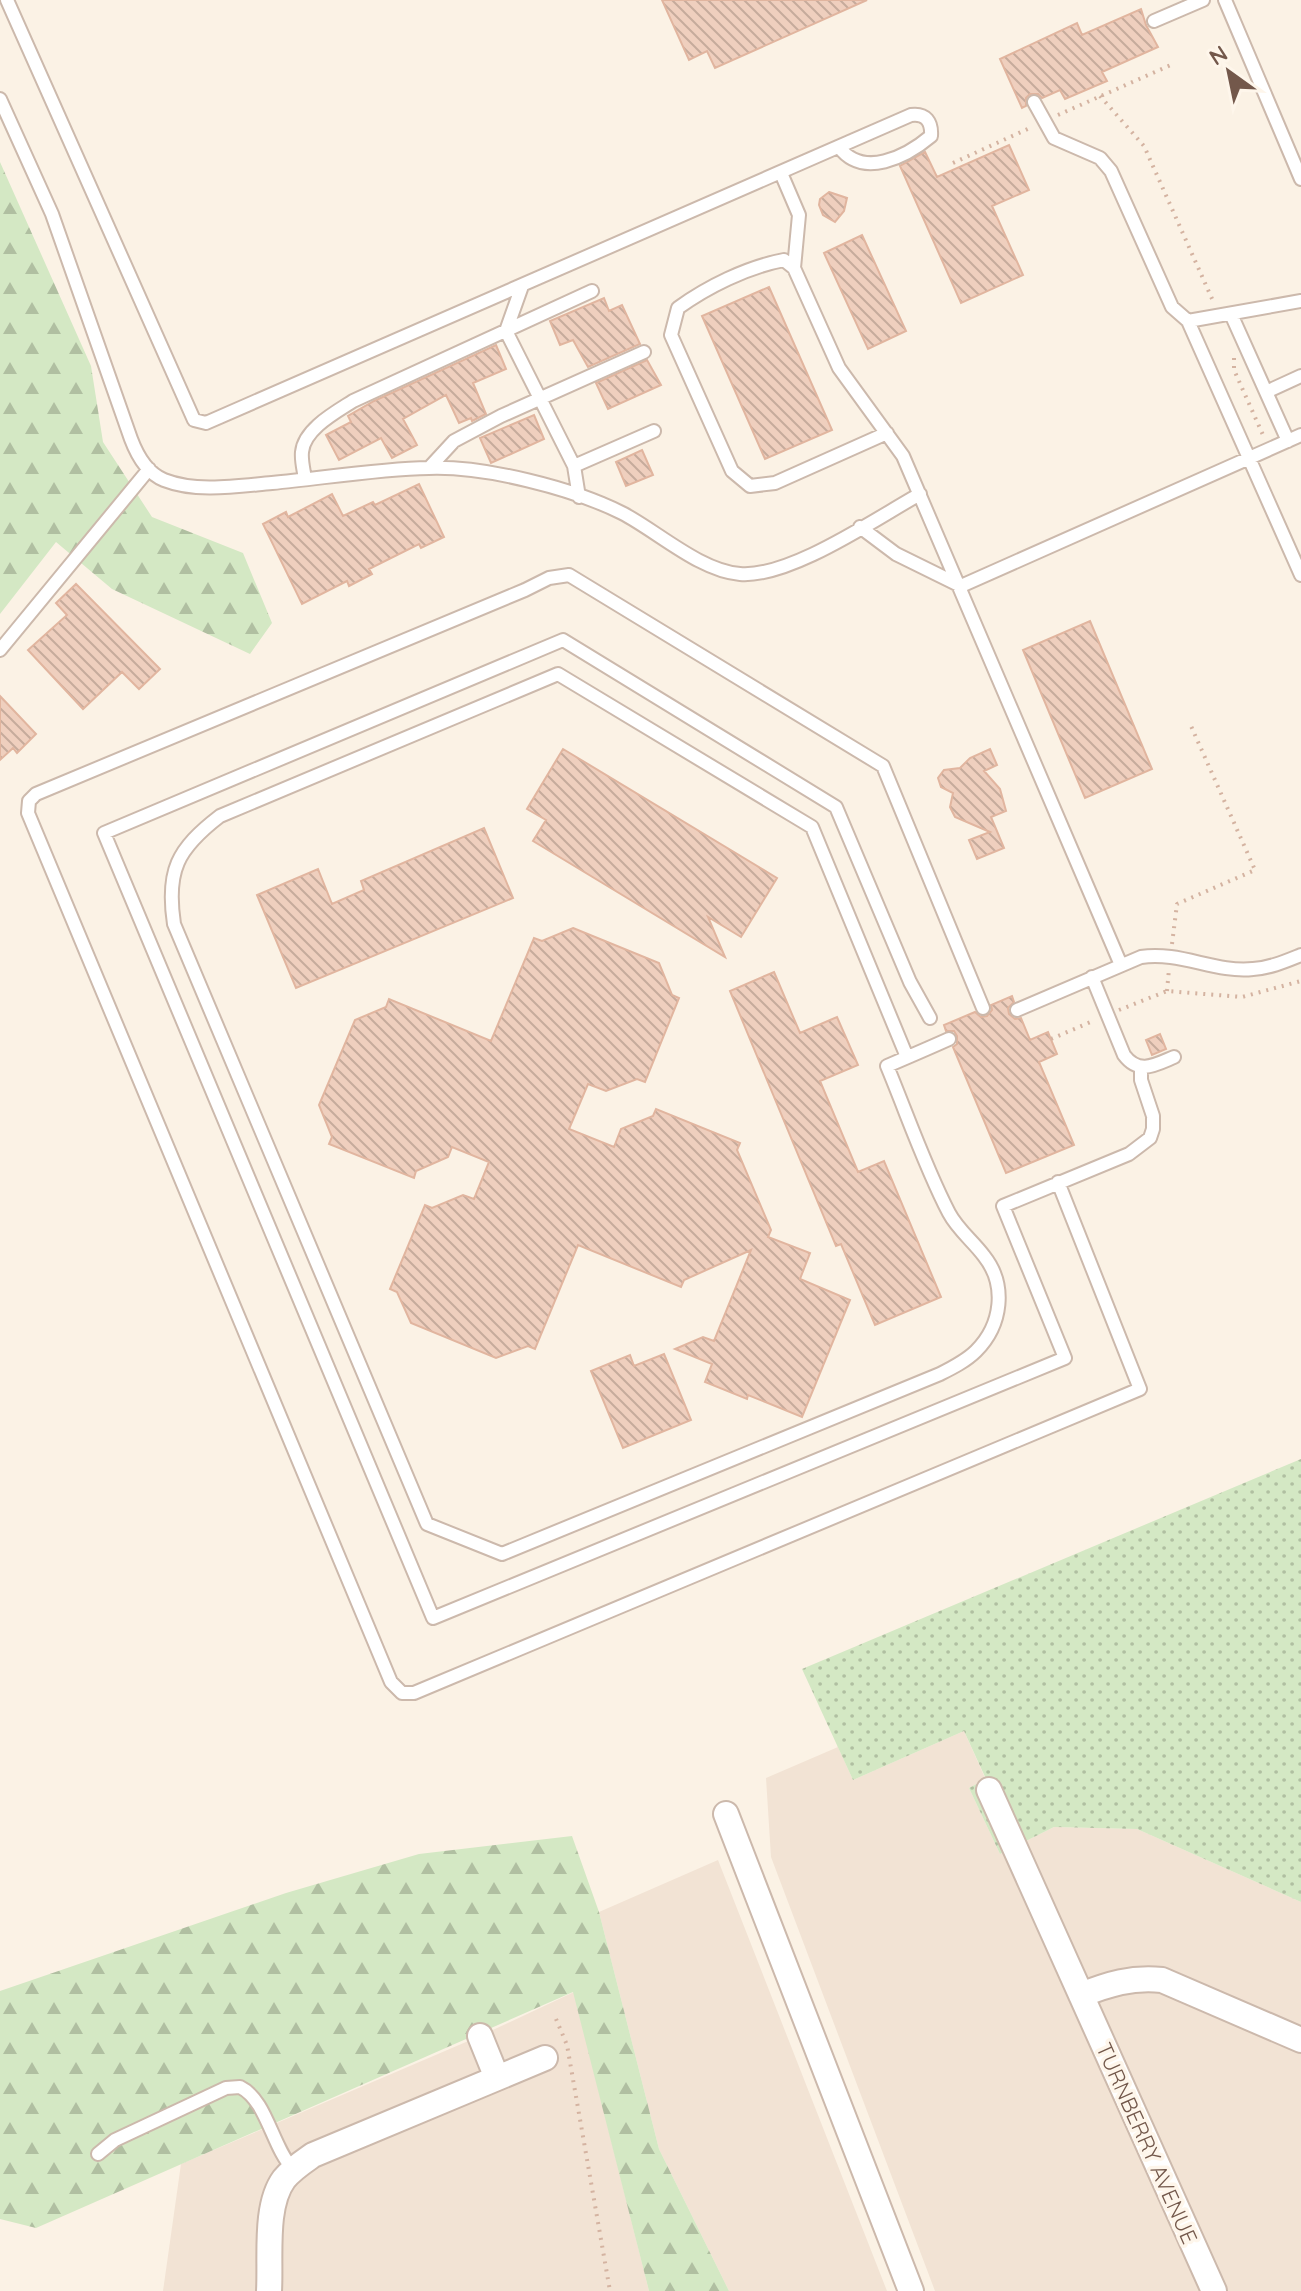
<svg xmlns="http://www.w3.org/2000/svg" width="1301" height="2291" font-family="Quicksand,sans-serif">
<defs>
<pattern id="grass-dots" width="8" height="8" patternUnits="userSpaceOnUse" patternTransform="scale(2)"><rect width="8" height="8" fill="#d4e8c4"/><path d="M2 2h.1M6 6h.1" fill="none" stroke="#b0bfa1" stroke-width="1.8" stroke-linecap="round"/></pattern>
<pattern id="forest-firs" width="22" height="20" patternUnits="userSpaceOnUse" patternTransform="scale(2)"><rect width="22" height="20" fill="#d4e8c4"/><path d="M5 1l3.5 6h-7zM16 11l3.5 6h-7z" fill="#b0bfa1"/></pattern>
<pattern id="building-back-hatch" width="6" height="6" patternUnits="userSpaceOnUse" patternTransform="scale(2)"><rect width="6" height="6" fill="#efcfbe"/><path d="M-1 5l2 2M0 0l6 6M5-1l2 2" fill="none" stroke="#c6ab9c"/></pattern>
</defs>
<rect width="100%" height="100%" fill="#fbf2e5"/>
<path fill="#f2e3d4" d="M964 1731 986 1780 969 1788 1000 1854 1054 1827 1137 1829 1301 1902V2291H935L771 1857 766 1778 838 1747 853 1780Z
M718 1860 887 2291H729L659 2149 599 1912Z
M574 1992 649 2291H163L181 2164 480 2036Z"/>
<path fill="url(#grass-dots)" d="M1301 1459V1902L1137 1829 1054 1827 1000 1854 969 1788 986 1779 964 1731 853 1780 802 1669Z"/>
<path fill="url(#forest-firs)" d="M0 162 91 366 103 442 152 517 243 553 272 623 250 654 112 589 56 542 0 614Z
M572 1836 599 1912 659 2149 729 2291H649L573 1992 36 2228 0 2219V1991L286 1893 419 1854Z"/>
<path fill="url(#building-back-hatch)" stroke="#e1b59f" stroke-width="2" d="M662 0H867L715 68 707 51 689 60Z
M1141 9 1146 25 1158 47 1102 72 1107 81 1065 99 1060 90 1042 98 1038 94H1030L1026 98V106L1022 108 1000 59 1077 23 1082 35Z
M1009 145 1029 190 992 206 1023 275 961 303 900 166 925 152 937 177Z
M829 192 847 198 844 211 835 222 823 215 819 205 820 199Z
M862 235 906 331 868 349 824 253Z
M769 287 832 430 765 459 702 316Z
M604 298 609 311 622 305 640 344 588 367 573 340 560 345 550 321Z
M496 345 506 369 473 383 486 414 472 421 471 418 459 423 446 395 403 419 417 445 392 458 381 438 339 460 326 435 351 422 348 416 374 401Z
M647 360 661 385 608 409 596 383Z
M534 415 544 439 491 463 480 438Z
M642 450 653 475 626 486 616 462Z
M419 484 444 537 421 548 419 544 369 569 372 574 349 586 347 581 302 604 263 524 286 512 288 517 332 494 343 516 373 502 375 505Z
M76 584 160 669 139 689 122 672 83 709 28 650 67 615 56 603Z
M1090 621 1152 769 1085 798 1023 650Z
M0 696 36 734 17 753 13 748 0 760Z
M563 749 777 878 741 937 708 917 725 957 533 841 546 820 527 809Z
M990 749 997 765 984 771 1000 789 1006 811 991 817 1004 848 977 859 969 840 990 832 955 817 950 807 953 793 941 787 938 778 944 770 960 768 970 758Z
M484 828 513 898 296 988 257 895 318 869 332 904 364 890 361 881Z
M573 928 659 963 672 995 679 998 645 1082 637 1079 606 1091 588 1084 569 1129 614 1147 621 1129 653 1116 656 1109 740 1143 737 1150 771 1230 768 1237 810 1253 800 1279 850 1300 802 1417 748 1395 747 1399 705 1382 712 1364 675 1349 703 1337 714 1341 751 1250 684 1280 681 1287 578 1245 535 1349 528 1346 496 1358 411 1323 397 1292 390 1289 425 1205 432 1208 463 1195 474 1199 489 1162 452 1147 448 1157 416 1171 414 1178 329 1144 332 1137 319 1105 355 1020 386 1007 389 999 491 1041 534 938 542 941Z
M774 972 800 1033 837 1017 858 1065 820 1081 858 1172 884 1161 941 1297 875 1325 841 1244 836 1246 730 991Z
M1012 996 1014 1002 1008 1008 1009 1014 1015 1019 1021 1018 1030 1040 1048 1032 1057 1054 1039 1062 1074 1145 1006 1173 953 1047 957 1044V1036L954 1031H946L944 1025 975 1012 981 1017 987 1016 992 1010 991 1005Z
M1160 1034 1166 1049 1152 1055 1146 1040Z
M664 1354 691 1420 623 1448 591 1371 630 1355 634 1366Z"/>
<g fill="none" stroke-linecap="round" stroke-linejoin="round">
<defs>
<path id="service" d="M7 0 194 420 206 423 911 115C926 113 932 122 931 136 906 157 863 179 839 147
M1225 0 1301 179
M1154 21 1203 0
M0 99 52 214 131 439C137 455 147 473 164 480 197 493 238 486 272 483 324 478 377 469 429 468 485 466 572 488 622 513 657 531 700 571 740 574 790 578 875 519 920 494
M1034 102 1054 138 1100 158 1111 171 1172 307 1188 321 1301 575
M781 173 799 215 794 268 839 368 903 456 1121 965
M794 268 784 260C747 267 707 287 678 308L671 335 732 471 750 486 775 483 887 433
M522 286 506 331 574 466 579 497
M1231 314 1288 441
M1188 321 1301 301
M1266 392 1301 376
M574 466 654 431
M430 467 454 441 501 416 644 352
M305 479C304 471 301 461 302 452 304 429 336 412 353 401L592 291
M860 527 896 554 961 586 1301 435
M0 650 149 469
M1092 977 1124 1055C1139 1075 1155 1065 1174 1057
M983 1008 883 766 569 575 549 578 525 590 36 794 29 801 28 813 391 1682 402 1693H414L1140 1389 1058 1182
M1017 1010 1141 957C1180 951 1215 973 1253 969 1270 968 1286 961 1301 955
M930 1018 910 982 836 807 563 640 104 833 433 1618 1065 1358 1003 1206 1129 1154 1150 1138 1153 1129V1116L1141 1080V1068
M907 1057 812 827 558 674 220 816C177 849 166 871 174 924L427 1524 502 1554 940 1374C952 1368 966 1361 976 1351 1002 1325 1007 1285 984 1256 973 1241 958 1230 949 1213 925 1167 907 1114 887 1066 908 1057 929 1048 949 1039
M98 2154 115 2140 226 2088 240 2087C267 2100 272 2147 293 2169"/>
<path id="minor" d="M989 1790 1214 2291
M726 1814 911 2291
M1081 1995C1109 1984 1131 1977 1162 1980L1301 2040
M480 2036 497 2078
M269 2291C271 2258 264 2206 284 2179 292 2169 303 2162 313 2155L545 2058"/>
</defs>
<use href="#service" stroke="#ccb9ac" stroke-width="16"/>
<use href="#minor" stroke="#ccb9ac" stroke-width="28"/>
<path stroke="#d4b3a1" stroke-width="4" stroke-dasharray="2 6" stroke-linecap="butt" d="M1100 96 1144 146 1213 301
M1058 115 1173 64
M953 163 1032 127
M1234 358V370L1263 435
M1172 944 1177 904 1255 870 1191 726
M1167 991 1169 969
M1119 1010 1167 991 1242 997 1301 981
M1051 1039 1093 1021
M556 2019 567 2045 610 2291"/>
<use href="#service" stroke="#fff" stroke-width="12"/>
<use href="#minor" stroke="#fff" stroke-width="24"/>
</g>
<g text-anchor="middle" stroke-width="7" stroke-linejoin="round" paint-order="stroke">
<g font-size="22" fill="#73584b" stroke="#fef6eb">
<text transform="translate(1147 2143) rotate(66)" y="8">TURNBERRY AVENUE</text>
</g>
</g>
<g transform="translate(1229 72) rotate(327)" stroke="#fef6eb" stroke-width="6" paint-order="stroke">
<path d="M0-6L14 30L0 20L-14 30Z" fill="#73584b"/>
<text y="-12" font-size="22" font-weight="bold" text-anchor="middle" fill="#73584b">N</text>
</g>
</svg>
